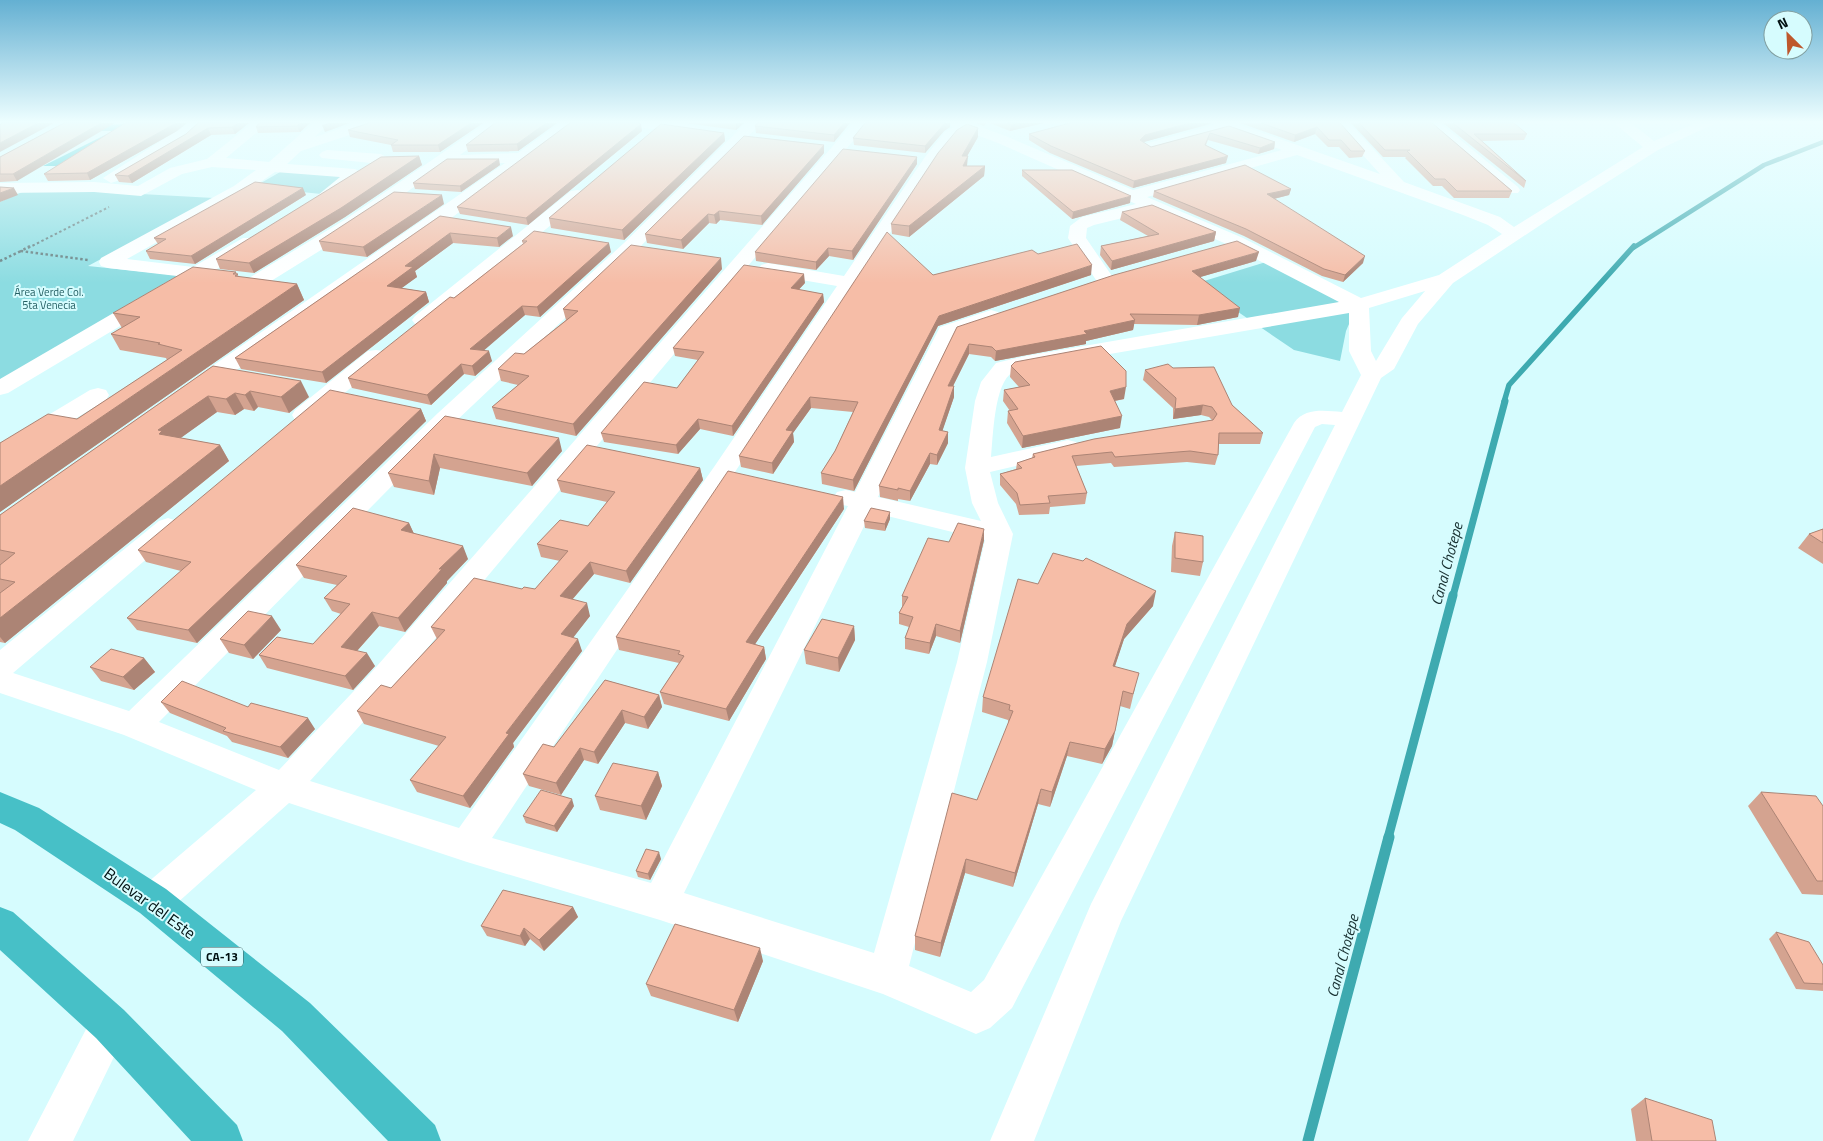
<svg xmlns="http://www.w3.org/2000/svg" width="1823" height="1141" font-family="'Titillium Web',sans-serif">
<rect width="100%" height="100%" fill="#d6fcfe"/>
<path fill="#8cdce1" d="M287 168 351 175 321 194 254 187Z
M31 188 214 198 88 266 185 276 0 383V202Z
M1266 262 1358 303 1346 331 1340 361 1294 350 1219 299 1191 285Z"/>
<path fill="#28c5cd" d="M139 124 63 166H43L113 131H84L94 125Z"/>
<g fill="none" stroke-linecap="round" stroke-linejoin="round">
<path stroke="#3eaab0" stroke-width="4.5" d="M1633 248 1764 165 1823 142"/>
<path stroke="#3eaab0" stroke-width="5.5" d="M1504 402 1509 385 1634 246"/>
<path stroke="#3eaab0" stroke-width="7" d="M1453 596 1505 401"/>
<path stroke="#3eaab0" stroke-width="9" d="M1388 838 1453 595"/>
<path stroke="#3eaab0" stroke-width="11" d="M1308 1141 1389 837"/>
<path stroke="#657f81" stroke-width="2" stroke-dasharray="2.5 2.5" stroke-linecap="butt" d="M28 248 109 207"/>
<path stroke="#657f81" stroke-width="2.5" stroke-dasharray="2.5 2.5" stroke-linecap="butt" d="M30 246 21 251 88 260
M0 261 21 251"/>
<path fill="#fff" fill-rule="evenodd" d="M189 123H206L117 181 111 183 103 178Z
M252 123H268L226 158 269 162 313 123H329L315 137 357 123H372L371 128 301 151 287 164 355 169 363 174 332 199H320L318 195 340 177 275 172 246 192 127 259 193 267 243 238H255L258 242 255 246 210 273 208 278 199 279 8 393 0 395V379L177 276 108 268 101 266 99 262 101 258 234 186 256 170 212 167 182 174 141 196 94 192 0 193V183L94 182 138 186 170 168 207 159Z
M486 123H503L460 155 518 153 560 123H577L446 222 201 395 193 397 185 395 182 390 185 385 505 163 446 164 358 227 263 286H249L246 282 249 278 346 219Z
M629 123C643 123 695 120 703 131L696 135 636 127Z
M746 123H761L636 251 454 423 159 722 279 770 370 674 853 123H868L392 690 310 781 459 828 714 467 837 286 761 273 759 269 761 265 768 263 844 276 925 157 945 132 953 127 949 123H970L1008 137 1133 190 1282 150 1228 131 1149 152 1141 147 1144 144 1214 125 1213 123H1234L1380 174 1334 123H1349L1404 182 1500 217 1514 227 1643 147 1614 123H1631L1654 141 1696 123H1716L1658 150 1560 212 1453 283 1418 324 1394 369 1381 378 1121 921 1034 1141H990L1091 904 1335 425 1322 424 1315 427 1012 1008 990 1028 976 1034 883 994 660 920 467 862 289 803 166 913 153 918 140 913 134 901 140 889 256 790 124 735 0 693V650L159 521 168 518 177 521 181 527 177 533 13 673 129 711 438 413 624 243ZM966 131 998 143 1136 204 1082 217 1070 226 1068 238 1098 283H1112L1114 279 1086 238 1087 228 1094 225 1151 211 1231 246 1339 302 1026 356 996 363 981 382 975 401 965 468 972 503 981 521 878 497 954 335 998 320 1001 316 998 312 991 310 940 327 855 492 846 490 837 492 833 498 837 504 848 506 651 883 492 838 735 472 936 162 955 138ZM1297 155 1463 215 1488 225 1502 234 1439 275 1361 298 1243 238 1147 197ZM1425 291 1402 318 1376 361 1371 351 1369 308ZM1349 313V351L1361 375 1342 412C1326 411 1305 407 1294 423L984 980 971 992 909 966 987 662 1013 534 998 503 990 472 1076 452 1080 447 1076 442 1068 440 991 457C993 438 994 382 1013 372 1017 370 1023 369 1028 368ZM871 512 985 540 957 662 874 953 684 893Z
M1424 123H1440L1518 187 1520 190 1518 193H1506Z
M327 150 381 154 389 159 381 164 322 158 319 155 322 152Z
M577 190 583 191 585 195 583 199 429 324 422 326 415 324 412 320 415 316 571 191Z
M376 350 384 351 387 356 384 361 311 420 303 422 295 420 292 415 295 410 368 351Z
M98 388 106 390 109 395 106 400 9 459 0 461V444L90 390Z
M110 1004 124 1010 130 1024 73 1141H28L96 1010Z"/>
<path fill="#47c0c7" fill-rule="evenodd" d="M0 792 39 808 166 889 310 1003 435 1125 441 1141H388L282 1031 140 913 15 830 0 823Z
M0 907 13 912 124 1010 237 1125 243 1141H191L96 1038 0 950Z"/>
</g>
<path fill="#d4a390" d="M64 123 17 181 0 182V157Z
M198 123H249L235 134 211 135 132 183 119 182 115 175 186 134Z
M259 123H310L300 132 258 133 256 127Z
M369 123H483L440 152H393L391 145 350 137 348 130Z
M557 123 518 151 468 152 466 145Z
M686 123H744L736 130Z
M850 123 834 142 756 133 755 126Z
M865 123H950V127L944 131 925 153 854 145 853 138Z
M976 123H986L984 126Z
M990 123H1044L1010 131Z
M1240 123H1340L1365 151 1362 157 1349 158 1339 147H1328L1315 134 1294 142Z
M1351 123H1432L1512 191 1509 198H1454L1442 186H1433L1405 158 1406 157H1383Z
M1443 123H1514L1527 134 1524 140 1482 141 1526 181 1524 188Z
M1211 124 1143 142 1151 147 1229 126 1275 142 1274 149 1258 154 1208 140 1206 145 1226 163 1133 188 1050 153 1029 140V134Z
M177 131 90 180 48 181 44 174Z
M642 131 528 225 460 214 457 207Z
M724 133 725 141 624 240 551 228 549 218Z
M978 137 967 156V166H985L984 176 909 237 892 234 891 224Z
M824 153 762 225 720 220 716 224 709 223 683 249 647 243 645 234Z
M419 156 422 165 345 217 254 273 220 269 216 259Z
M917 164 853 260 829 256 816 270 756 261 755 252Z
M500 165 461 192 415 189 413 183Z
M1022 170 1130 203 1072 219 1022 176Z
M1291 189 1289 195 1274 199 1363 263 1343 282 1322 276 1244 236 1153 197 1154 191Z
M306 195 195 264 150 259 146 251 158 244 154 238Z
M444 204 367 257 323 251 319 241Z
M1122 212 1216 232 1214 241 1111 270 1100 255 1101 246 1148 236 1120 220Z
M440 216 513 236 499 247 453 243 415 271 417 277 401 288 426 292 429 302 326 383 241 369 235 358Z
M522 241 611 252 540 317 525 315 483 350 492 361 475 376 464 374 431 405 352 388 348 378 454 298 523 244Z
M1038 254 1091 275 938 326 854 491 822 484 821 473 835 451 853 412 811 408 793 433 794 442 773 474 741 467 739 456 933 275Z
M1256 261 1200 277 1238 317 1197 325 1134 324 1133 330 1086 341V344L995 361 991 357 969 354 953 386H954V397L942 431 948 432V443L937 465 930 464 910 501 898 499V501L880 497 879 486 957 327Z
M722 269 576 436 496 419 492 407 518 385 501 381 498 369 524 354 566 320 563 309Z
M236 272 239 277 297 284 304 300 0 512V443L77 419 167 360 166 358 120 350 111 334 122 328 113 313Z
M805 283 798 290 823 294 824 302 733 436 700 429 678 454 604 442 601 433 677 388 698 360 675 356 673 348Z
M213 366 309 397 289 413 258 407 254 411 244 409 235 415 217 412 180 438 220 445 229 461 5 643 0 642V565L1 564H0V515Z
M1011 366 1124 399 1115 401 1120 428 1022 448 1007 423 1008 411H1010L1003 401 1004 390 1019 387 1010 377Z
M1173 368 1232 405 1263 433 1260 444H1219L1218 455 1215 465 1187 462 1114 467 1111 463 1076 466 1087 493 1085 504 1050 507 1049 514 1019 515 1016 504 1000 485V474L1016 469 1017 463 1032 458 1033 454 1212 420 1209 417 1201 415 1173 419V408L1143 380 1145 370Z
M421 409 426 421 197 643 137 630 127 618 181 571 146 562 138 550Z
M445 416 562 451 532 486 440 468 434 495 394 487 388 473Z
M700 468 703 480 630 583 594 574 572 600 590 616 573 637 582 651 513 743 514 747 470 808 417 792 410 780 439 746 364 724 357 711 391 688 437 639 431 627 522 589H535L560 561 541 557 537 544 588 526 607 502 561 492 557 480Z
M844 509 755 644 764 647 766 659 729 721 664 704 660 692 679 663 619 650 616 637Z
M890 519 885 531 865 528 864 521Z
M409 523 414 534 468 559 447 581V583L405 632 379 626 357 651 375 666 353 690 267 668 259 655 313 644 341 614 332 611 324 598 337 585 304 578 296 565Z
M1823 529V564L1798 548 1809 534Z
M1175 532 1203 562 1200 576 1171 572 1172 546Z
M984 540 960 643 936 636 929 654 905 649V638L909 627 899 624V613L902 607V596L949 542Z
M1038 584 1153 606 1124 639 1115 666 1135 688 1130 709 1120 706 1112 746 1102 764 1067 756 1050 807 1038 804 1013 887 965 873 940 957 915 950V936L977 800 1008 725V720L982 712 983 697Z
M854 626 855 640 839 672 806 664 804 650Z
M281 630 253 659 229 653 220 639Z
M144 658 155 672 134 690 101 681 90 667Z
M605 680 659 695 662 707 648 729 625 723 598 764 584 760 561 795 529 786 523 774 554 747Z
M161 702 248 707 315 729 288 758 232 742 227 736 170 713Z
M658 772 662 786 646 820 600 810 595 796Z
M1761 792 1823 806V895L1802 894 1748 806Z
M574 806 557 832 526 823 523 816Z
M661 859 650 880 638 877 636 871Z
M573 907 578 917 544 951 530 939 525 946 487 936 481 926Z
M1776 932 1823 965V991L1796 989 1769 939Z
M763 961 738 1022 651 996 646 984Z
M1645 1098 1716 1141H1636L1631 1109Z"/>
<path fill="#ac8475" d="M38 123H54L0 152V143Z
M101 123H115L17 181 13 174Z
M176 123H187L177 131 90 180 87 173Z
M238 123H249L235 134 232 127Z
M300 123H310L300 132 297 126Z
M328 123H350L325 132 322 125Z
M471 123H483L440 152 438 145Z
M546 123H557L518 151 517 144Z
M736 123H744L736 130Z
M844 123H850L834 142V135Z
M945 123H950V127L944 131 925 153V146Z
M1018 123H1044L1010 131 1011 125Z
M1190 123H1212L1144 142 1140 140 1145 135Z
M641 124 642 131 528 225 526 218Z
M1317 127 1315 134 1294 142 1295 135Z
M208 128 211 135 132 183 128 176Z
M978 128V137L962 165V156Z
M724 133 725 141 624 240 622 230Z
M1275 142 1274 149 1258 154 1260 148Z
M824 145V153L762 225 761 216Z
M419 156 422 165 345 217 254 273 249 263Z
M968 156 967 166H963Z
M1228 156 1226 163 1133 188 1134 181Z
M917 157V164L853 260 852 251Z
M499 159 500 165 461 192 460 186Z
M985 166 984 176 909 237V226Z
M14 188 18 195 0 202V193Z
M303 188 306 195 195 264 191 256Z
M1291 189 1289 195 1265 201 1267 194Z
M442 195 444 204 367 257 363 247Z
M1131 196 1130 203 1072 219 1073 212Z
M719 211 720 220 716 224 714 215Z
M708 214 709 223 683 249 681 240Z
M511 227 513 236 499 247 497 238Z
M1216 232 1214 241 1111 270 1112 261Z
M450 233 453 243 415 271 417 277 391 296 387 286 405 266Z
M609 243 611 252 540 317 537 307Z
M828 248 829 256 816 270V262Z
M1259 252 1256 261 1190 280 1192 271Z
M1365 256 1363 263 1343 282 1345 275Z
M721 258 722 269 576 436 573 424Z
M1092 265 1091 275 938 326 854 491 853 480 939 316Z
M804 274 805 283 792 297 791 288Z
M297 284 304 300 0 512V486Z
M426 292 429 302 326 383 322 372Z
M823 294 824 302 733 436 732 426Z
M522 306 525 315 474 359 470 349Z
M1240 308 1238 317 1197 325 1199 315Z
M1135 320 1133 330 1086 341V344L995 361 996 351Z
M969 344V354L948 396V386Z
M489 351 492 361 475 376 472 366Z
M461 364 464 374 431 405 427 395Z
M301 381 309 397 289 413 281 397Z
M954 386V397L939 441V430Z
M1126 387 1124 399 1108 402 1110 391Z
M250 391 258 407 254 411 245 395Z
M235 393 244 409 235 415 226 399Z
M208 396 217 412 171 445 159 434 158 430Z
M810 397 811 408 793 433 794 442 773 474 772 463 786 430Z
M1203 405 1201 415 1173 419 1175 409Z
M421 409 426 421 197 643 188 630Z
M1122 416 1120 428 1022 448 1023 436Z
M698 419 700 429 678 454 676 445Z
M948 432V443L937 465V455Z
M559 438 562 451 532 486 527 473Z
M220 445 229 461 5 643 0 637V618Z
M930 453V464L910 501V491Z
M434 454 440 468 434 495 429 481Z
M700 468 703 480 630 583 626 571Z
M843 497 844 509 748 655 746 642Z
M890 512V519L885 531V524Z
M409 523 415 536 401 530Z
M984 529V540L960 643V631Z
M463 546 468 559 447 581V583L405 632 398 618 439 569Z
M590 562 594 574 564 609 560 596Z
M1156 591 1153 606 1124 639 1110 681 1113 666 1127 624Z
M587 603 590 616 566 647 561 634Z
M372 612 379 626 348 661 341 647Z
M272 616 281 630 253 659 244 645Z
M936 624V636L929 654 930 643Z
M854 626 855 640 839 672 838 658Z
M578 639 582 651 513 743 514 747 470 808 463 796 506 733Z
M764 647 766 659 729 721 726 709Z
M367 653 375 666 353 690 345 676Z
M144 658 155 672 134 690 123 677Z
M659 695 662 707 648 729 644 717Z
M622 710 625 723 598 764 594 752Z
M308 718 315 729 288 758 280 747Z
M1115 731 1112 746 1102 764 1105 749Z
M1070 742 1067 756 1050 807 1052 792Z
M580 748 584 760 561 795 556 783Z
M658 772 662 786 646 820 641 806Z
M1041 789 1038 804 1013 887 1015 873Z
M572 799 574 806 557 832 554 826Z
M659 852 661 859 650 880 648 874Z
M966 859 965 873 940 957 941 943Z
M573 907 578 917 544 951 539 940Z
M524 928 530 939 525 946 520 936Z
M760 948 763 961 738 1022 734 1010Z"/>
<path fill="#f6bda7" stroke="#ac8475" d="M2 123H38L0 143V125Z
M64 123H101L13 174H0V157Z
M125 123H176L87 173 44 174Z
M198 123H238L232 127 208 128 128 176 115 175 186 134Z
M259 123H300L297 126 256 127Z
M369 123H471L438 145H391L398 140 348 130Z
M495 123H546L517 144 466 145Z
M570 123H639L641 124 526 218 457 207Z
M757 123H844L834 135 755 126Z
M865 123H945L925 146 853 138Z
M1007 123H1018L1011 125Z
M1070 123H1190L1145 135 1140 140 1151 147 1229 126 1275 142 1260 148 1210 133 1205 145 1228 156 1134 181 1051 146 1029 134Z
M1261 123H1340L1365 151H1351L1341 140H1329L1317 127 1295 135Z
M1359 123H1432L1512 191H1457L1445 179H1435L1407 151 1410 150H1385Z
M1453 123H1514L1527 134H1474L1526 181Z
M661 124 724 133 622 230 549 218Z
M967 124 978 128 962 156H968L963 166H985L909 226 891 224 938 153 957 130Z
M744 136 824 145 761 216 719 211 714 215 708 214 681 240 645 234Z
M843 149 917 157 852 251 828 248 816 262 755 252Z
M419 156 341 208 249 263 216 259 381 157Z
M447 159H499L460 186 413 183Z
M1245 165 1291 189 1267 194 1365 256 1345 275 1324 269 1246 229 1154 191Z
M1022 170H1072L1131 196 1073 212Z
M255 182 303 188 191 256 146 251 166 239 154 238Z
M0 187 14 188 0 193Z
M394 192 442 195 363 247 319 241Z
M1152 205 1216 232 1112 261 1101 246 1159 234 1122 212Z
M440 216 511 227 497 238 450 233 405 266 413 267 387 286 426 292 322 372 235 358Z
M534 231 609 243 537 307 522 306 470 349 489 351 472 366 461 364 427 395 348 378 450 297 454 298 527 241H522Z
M887 232 933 275 1032 250 1038 254 1077 244 1092 265 939 316 853 480 821 473 835 451 858 402 810 397 786 430 793 431 772 463 739 456Z
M1237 241 1259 252 1192 271 1240 308 1199 315 1130 314 1135 320 1084 331 1087 334 996 351 992 347 969 344 948 386H954L939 430 948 432 937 455 930 453 910 491 898 488V490L879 486 957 327 1114 275Z
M631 245 721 258 573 424 492 407 529 376 498 369 515 353 524 354 578 311 563 309Z
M744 265 804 274 791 288 823 294 732 426 698 419 676 445 601 433 644 382 677 388 704 352 673 348Z
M193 267 236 272 233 274H238L235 276 297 284 0 486V443L48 414 77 419 182 350 158 344 160 343 111 334 140 317 113 313Z
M1101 346 1126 371V387L1110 391 1122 416 1023 436 1008 411 1018 409 1004 390 1030 385 1011 366 1015 362Z
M1168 364 1173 368 1214 367 1232 405 1263 433H1219L1218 455 1190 451 1115 457 1112 452 1072 456 1087 493 1048 496 1050 503 1020 505 1017 493 1000 474 1022 468 1017 463 1035 457 1033 454 1094 439 1213 420 1217 414 1212 407 1203 405 1175 409 1176 398 1145 370Z
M213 366 301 381 281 397 250 391 245 395 235 393 226 399 208 396 158 430 162 431 159 434 220 445 0 618V593L15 582 0 579V565L15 553 0 550V515Z
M330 390 421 409 188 630 127 618 191 562 138 550Z
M445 416 559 438 527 473 434 454 429 481 388 473Z
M587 445 700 468 626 571 590 562 560 596 587 603 561 634 578 639 506 733 509 734 463 796 410 780 446 737 357 711 381 685 391 688 445 630 431 627 474 578 522 589 524 587 535 589 568 551 537 544 560 520 588 526 615 492 557 480Z
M728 471 843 497 746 642 764 647 726 709 660 692 684 656 678 654 680 651 616 637Z
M353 508 409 523 401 530 463 546 439 569H442L398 618 372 612 341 647 367 653 345 676 259 655 277 637 313 644 350 604 324 598 347 576 296 565Z
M871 508 890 512 885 524 864 521Z
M958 523 984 529 960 631 936 624 930 643 905 638 913 617 899 613 908 597 902 596 928 538 949 542Z
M1823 529V543L1809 534Z
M1175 532 1203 536V562L1175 558Z
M1053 553 1083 561 1086 558 1156 591 1127 624 1113 666 1139 673 1133 694 1123 691 1115 731 1105 749 1070 742 1052 792 1041 789 1015 873 966 859 941 943 915 936 952 793 977 800 1013 711 1009 710 1010 705 983 697 1018 579 1038 584Z
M248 611 272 616 244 645 220 639Z
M822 619 854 626 838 658 804 650Z
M111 649 144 658 123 677 90 667Z
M605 680 659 695 644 717 622 710 594 752 580 748 556 783 523 774 543 744 554 747Z
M182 681 248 707 251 703 308 718 280 747 223 731 226 728 161 702Z
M613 763 658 772 641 806 595 796Z
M541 790 572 799 554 826 523 816Z
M1761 792 1816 796 1823 806V881H1817Z
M646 849 659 852 648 874 636 871Z
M503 890 573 907 539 940 524 928 520 936 481 926Z
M675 924 760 948 734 1010 646 984Z
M1776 932 1809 942 1823 965V984L1804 983Z
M1645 1098 1712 1120 1716 1141H1652Z"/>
<linearGradient id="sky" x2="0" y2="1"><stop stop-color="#64b0d2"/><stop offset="0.43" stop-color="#edfeff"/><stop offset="1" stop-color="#edfeff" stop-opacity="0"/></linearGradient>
<rect width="1823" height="283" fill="url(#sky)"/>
<g text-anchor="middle" stroke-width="4" stroke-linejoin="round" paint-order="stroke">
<g font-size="11" fill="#235e62" stroke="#d6fcfe">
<text x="49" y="296">Área Verde Col.<tspan x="49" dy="13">5ta Venecia</tspan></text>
</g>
<rect fill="#d6fcfe" stroke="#415758" stroke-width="1" x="201" y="947.5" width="42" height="19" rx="4"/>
<g font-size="12" font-weight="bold" fill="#011011">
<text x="222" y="961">CA-13</text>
</g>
<g font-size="15" font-style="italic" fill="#172f30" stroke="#d6fcfe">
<text transform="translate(1447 564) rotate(-75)" y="5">Canal Chotepe</text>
<text transform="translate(1343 956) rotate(-75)" y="5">Canal Chotepe</text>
</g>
<g font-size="16" fill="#011011" stroke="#d6fcfe">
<text transform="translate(150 903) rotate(36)" y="6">Bulevar del Este</text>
</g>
</g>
<g transform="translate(1788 35) rotate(336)"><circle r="24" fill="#d6fcfe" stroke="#819e9f"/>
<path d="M0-4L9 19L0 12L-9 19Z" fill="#be572c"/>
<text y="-8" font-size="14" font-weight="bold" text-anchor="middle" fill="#011011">N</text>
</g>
</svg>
